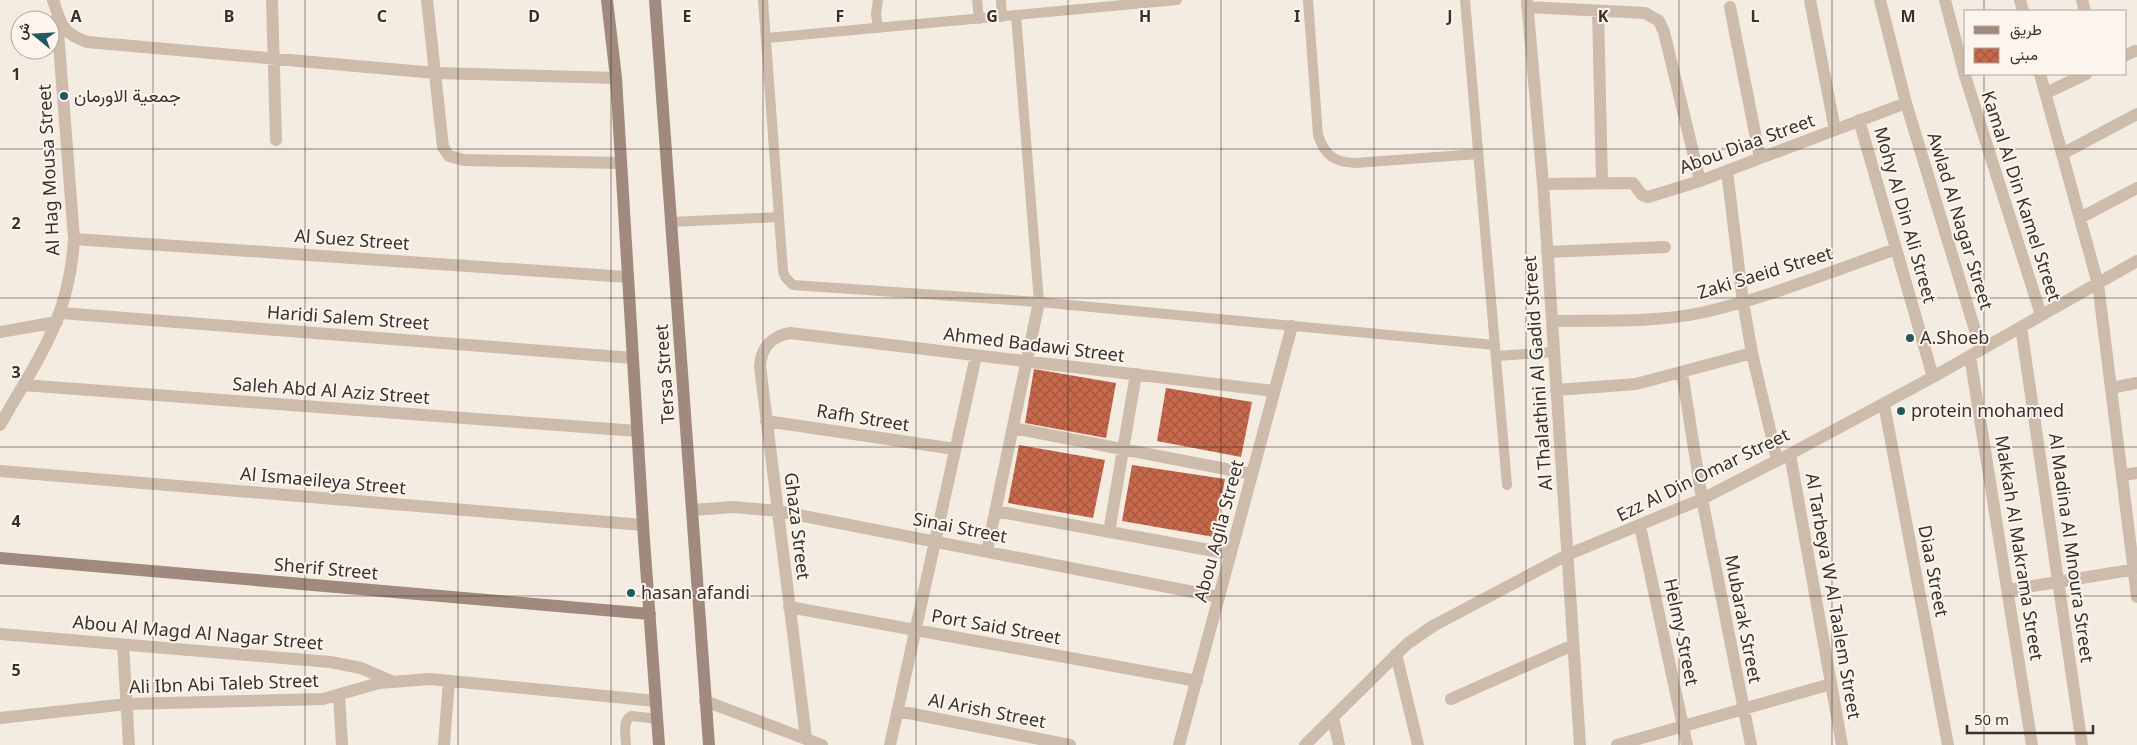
<svg xmlns="http://www.w3.org/2000/svg" width="2137" height="745" font-family="'Noto Sans',Vazirmatn,sans-serif">
<defs>
<pattern id="building-cross-hatch" width="8" height="8" patternUnits="userSpaceOnUse" patternTransform="scale(1.25)"><rect width="8" height="8" fill="#c8694b"/><path d="M0 0l8 8M0 8l8-8" fill="none" stroke="#a4573f"/></pattern>
</defs>
<rect width="100%" height="100%" fill="#f4ebe1"/>
<path fill="url(#building-cross-hatch)" d="M1034 369 1116 383 1106 438 1025 423Z
M1166 388 1252 402 1241 457 1157 441Z
M1019 445 1105 460 1093 518 1008 503Z
M1132 465 1225 479 1214 537 1122 521Z"/>
<g fill="none" stroke-linecap="round" stroke-linejoin="round">
<path stroke="#cdbbac" stroke-width="10" d="M763 0 783 271 785 277 793 285 1039 302 1495 345
M977 0 979 19
M1001 0 1002 17
M1308 0 1318 135C1325 155 1333 162 1355 163L1478 154
M1465 0 1507 485
M1016 15 1039 302
M878 28 876 14 878 0
M767 38 1177 0
M671 222 779 217
M1496 356 1554 352
M626 745C626 735 622 721 631 716L658 719"/>
<path stroke="#cdbbac" stroke-width="12" d="M53 0C61 23 61 33 87 42L435 73 616 78
M272 0 276 140
M427 0 443 147 449 156 464 160 621 163
M1527 0 1543 184 1580 745
M1810 0 1835 130
M1880 0 1906 103 1981 350
M1945 0 1965 76 2041 315
M2020 0 2023 11
M2082 0 2084 8
M1527 7 1645 13 1659 21 1664 32 1700 181
M1730 7 1760 158
M1598 11 1602 183
M2126 55 2135 51
M2040 74 2098 284 2137 597
M2046 93 2086 74
M1859 120 1933 377
M2062 154 2137 114
M1727 171 1743 302 1752 353 1777 460
M1543 184 1633 183 1642 195 1648 197 1700 181 1906 103
M2080 218 2137 188
M74 239 628 277
M1547 252 1665 247
M61 313 633 358
M1552 321C1601 320 1652 323 1700 313 1766 299 1832 271 1896 249
M2021 327 2082 745
M0 332 57 322
M1970 356 2032 745
M1682 372 1702 499 1751 745
M23 385 637 431
M2111 388 2137 383
M1556 390 1636 384 1752 353
M1884 404 1948 745
M766 421 955 449
M0 425C38 358 69 320 74 239L57 18
M1013 428 1252 474
M1790 454 1842 745
M0 471 643 525
M2122 475 2137 473
M692 510 734 507 778 511 1219 597
M995 511 1231 554
M1640 526 1687 745
M1109 532 1136 374
M987 551 1039 302
M2008 590 2137 569
M789 607 1197 681
M0 634 330 662 361 668 391 681
M123 645 129 745
M1396 654 1418 745
M339 695 342 745
M1451 699 1573 645
M705 701 822 745
M898 711 1070 745
M1333 717 1339 745
M0 718 127 704 323 699 379 683 430 679 656 701
M806 738 760 366C761 348 772 336 790 333L1274 391
M444 745 449 681
M890 745 976 356
M1179 745 1292 326
M1305 745 1407 644 1433 626 1567 555 1702 499 1790 454 1933 377 2137 261
M1617 745 1831 684"/>
<path stroke="#a18a7d" stroke-width="12" d="M607 0 616 78 643 525 659 745
M655 0 709 745
M0 558 650 614"/>
</g>
<path fill="none" stroke="#3b302b" stroke-width="1" stroke-opacity="0.55" d="M153 0V745M305 0V745M458 0V745M611 0V745M763 0V745M916 0V745M1068 0V745M1221 0V745M1374 0V745M1526 0V745M1679 0V745M1832 0V745M1984 0V11M1984 74V745M0 149H2137M0 298H2137M0 447H2137M0 596H2137"/>
<g fill="#1f5a5e" stroke="#fbf5ee" stroke-width="2">
<circle cx="64" cy="96" r="5"/>
<circle cx="1910" cy="338" r="5"/>
<circle cx="1901" cy="411" r="5"/>
<circle cx="631" cy="593" r="5"/>
</g>
<g text-anchor="middle" stroke-width="4" stroke-linejoin="round" paint-order="stroke">
<g font-size="18" fill="#3b302b" stroke="#fbf5ee" text-anchor="start">
<text x="74" y="102">جمعية الاورمان</text>
<text x="1920" y="344">A.Shoeb</text>
<text x="1911" y="417">protein mohamed</text>
<text x="641" y="599">hasan afandi</text>
</g>
<g font-size="18" fill="#3b302b" stroke="#fbf5ee">
<text transform="translate(1747 144) rotate(-20)" y="6">Abou Diaa Street</text>
<text transform="translate(49 170) rotate(-93)" y="6">Al Hag Mousa Street</text>
<text transform="translate(2021 196) rotate(72)" y="6">Kamal Al Din Kamel Street</text>
<text transform="translate(1905 215) rotate(74)" y="6">Mohy Al Din Ali Street</text>
<text transform="translate(1960 221) rotate(73)" y="6">Awlad Al Nagar Street</text>
<text transform="translate(352 240) rotate(4)" y="6">Al Suez Street</text>
<text transform="translate(1765 273) rotate(-17)" y="6">Zaki Saeid Street</text>
<text transform="translate(348 318) rotate(4)" y="6">Haridi Salem Street</text>
<text transform="translate(1034 345) rotate(7)" y="6">Ahmed Badawi Street</text>
<text transform="translate(1538 373) rotate(-94)" y="6">Al Thalathini Al Gadid Street</text>
<text transform="translate(665 374) rotate(-94)" y="6">Tersa Street</text>
<text transform="translate(331 391) rotate(4)" y="6">Saleh Abd Al Aziz Street</text>
<text transform="translate(863 418) rotate(9)" y="6">Rafh Street</text>
<text transform="translate(1703 475) rotate(-26)" y="6">Ezz Al Din Omar Street</text>
<text transform="translate(323 481) rotate(5)" y="6">Al Ismaeileya Street</text>
<text transform="translate(797 526) rotate(83)" y="6">Ghaza Street</text>
<text transform="translate(960 528) rotate(11)" y="6">Sinai Street</text>
<text transform="translate(1219 531) rotate(-75)" y="6">Abou Agila Street</text>
<text transform="translate(2019 548) rotate(81)" y="6">Makkah Al Makrama Street</text>
<text transform="translate(2071 548) rotate(82)" y="6">Al Madina Al Mnoura Street</text>
<text transform="translate(326 569) rotate(5)" y="6">Sherif Street</text>
<text transform="translate(1933 571) rotate(79)" y="6">Diaa Street</text>
<text transform="translate(1833 596) rotate(80)" y="6">Al Tarbeya W Al Taalem Street</text>
<text transform="translate(1743 619) rotate(79)" y="6">Mubarak Street</text>
<text transform="translate(996 627) rotate(10)" y="6">Port Said Street</text>
<text transform="translate(1681 632) rotate(78)" y="6">Helmy Street</text>
<text transform="translate(198 633) rotate(5)" y="6">Abou Al Magd Al Nagar Street</text>
<text transform="translate(224 684) rotate(-2)" y="6">Ali Ibn Abi Taleb Street</text>
<text transform="translate(987 711) rotate(11)" y="6">Al Arish Street</text>
</g>
</g>
<g font-size="16" text-anchor="middle" font-weight="bold" fill="#3b302b" stroke="#fbf5ee" stroke-width="4" stroke-linejoin="round" paint-order="stroke">
<text x="76" y="22">A</text>
<text x="229" y="22">B</text>
<text x="382" y="22">C</text>
<text x="534" y="22">D</text>
<text x="687" y="22">E</text>
<text x="840" y="22">F</text>
<text x="992" y="22">G</text>
<text x="1145" y="22">H</text>
<text x="1297" y="22">I</text>
<text x="1450" y="22">J</text>
<text x="1603" y="22">K</text>
<text x="1755" y="22">L</text>
<text x="1908" y="22">M</text>
<text x="16" y="80">1</text>
<text x="16" y="229">2</text>
<text x="16" y="378">3</text>
<text x="16" y="527">4</text>
<text x="16" y="676">5</text>
</g>
<rect x="1964" y="10" width="162" height="65" fill="#fbf5ee" stroke="#aea6a0"/>
<rect x="1974" y="26" width="25" height="8" fill="#a18a7d" stroke="#aea6a0"/>
<text x="2010" y="35" font-size="15" fill="#3b302b">طريق</text>
<rect x="1974" y="48" width="25" height="15" fill="url(#building-cross-hatch)" stroke="#aea6a0"/>
<text x="2010" y="60" font-size="15" fill="#3b302b">مبنى</text>
<g transform="translate(35 35) rotate(288)"><circle r="24" fill="#fbf5ee" stroke="#aea6a0"/>
<path d="M0-4L9 19L0 12L-9 19Z" fill="#1f5a5e"/>
<text y="-8" font-size="14" font-weight="bold" text-anchor="middle" fill="#3b302b">ش</text>
</g>
<path d="M1967 725v8h126v-8" fill="none" stroke="#3b302b" stroke-width="2.5"/>
<text x="1974" y="725" font-size="15" fill="#3b302b" stroke="#fbf5ee" stroke-width="4" paint-order="stroke">50 m</text>
</svg>
